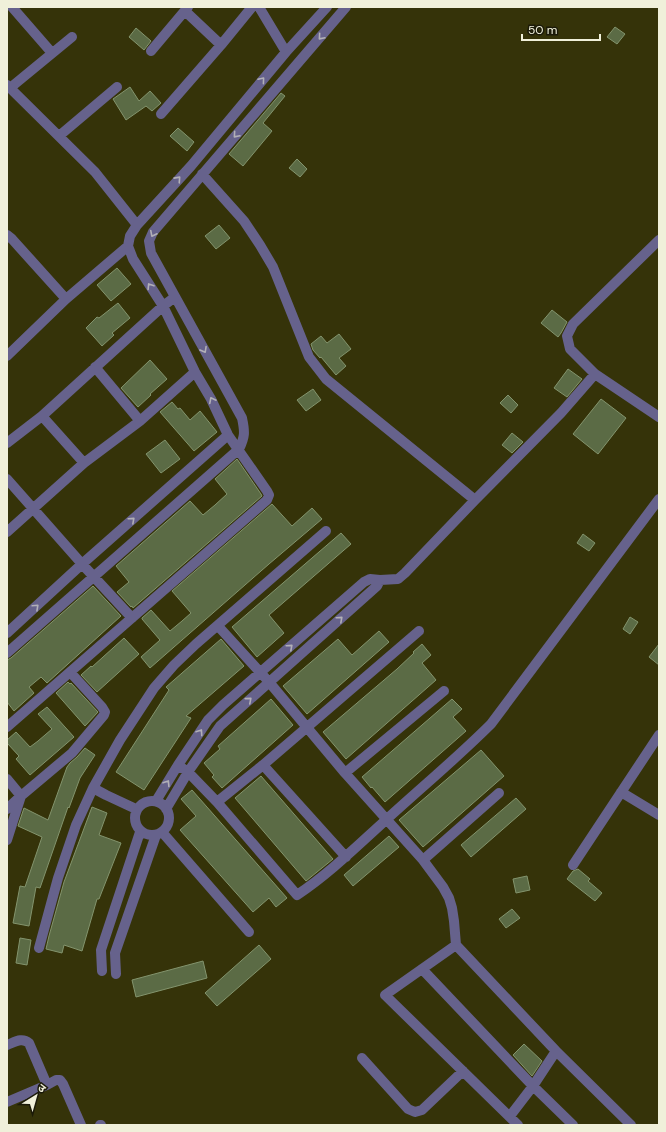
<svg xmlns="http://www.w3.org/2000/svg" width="666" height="1132" font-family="'DM Sans','Noto Sans Devanagari',sans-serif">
<rect width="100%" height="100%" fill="#353309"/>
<path fill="#5b6b45" stroke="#83946d" d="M615 27 625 34 617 44 607 37Z
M136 28 151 41 144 50 129 37Z
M130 87 139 101 150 91 161 103 152 111 146 106 126 120 113 99Z
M281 93 285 96 263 123 272 131 243 166 229 154Z
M178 128 194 142 187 151 170 136Z
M297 159 307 169 300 177 289 168Z
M219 225 230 238 216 249 205 236Z
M117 268 131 284 111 301 97 285Z
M118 303 130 318 112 333 114 335 102 346 86 328 97 317 99 318Z
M552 310 567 322 561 333 558 337 541 323Z
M339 334 351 349 339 358 346 366 336 375 321 357 320 358 313 350 311 344 321 336 327 343Z
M150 360 167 379 150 394 151 395 138 407 121 388Z
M568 369 582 379 567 397 554 388Z
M313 389 321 400 306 411 297 400Z
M508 395 518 405 511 413 500 403Z
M601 399 626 418 598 454 573 434Z
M172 402 178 409 180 408 190 420 200 411 217 432 194 451 160 412Z
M512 433 523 442 512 453 502 445Z
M165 440 180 459 161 473 146 454Z
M237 459 261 494 262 496 133 608 132 606 131 607 117 592 129 582 116 566 190 501 203 515 215 505 227 494 215 479Z
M272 504 292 526 312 508 322 519 269 564 150 668 141 657 160 640 142 619V618L151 610 170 631 182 621 191 613 172 591Z
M341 533 351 544 269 615 284 633 257 657 232 627Z
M583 534 595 543 589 551 577 543Z
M93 586 121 616 47 683 41 677 29 687 34 693 14 711 7 702V660L11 658Z
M630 617 638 622 630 634 623 629Z
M379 631 389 642 307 714 283 686 338 639 352 655Z
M124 638 139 654 97 692 81 675 91 666 92 667Z
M221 639 244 666 186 716 191 718 144 790 116 772 169 690 166 687Z
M422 644 431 655 422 663 436 680 346 759 323 732 397 669 414 653 413 652Z
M659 644V665L649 657Z
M68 682 70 684 71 683 98 712 85 726 56 693Z
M271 699 293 725 222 788 212 777 214 775 204 763 220 749 218 746Z
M452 699 462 709 453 717 466 731 385 802 372 787 371 788 362 777Z
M47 707 74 737 30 775 16 759 19 756 7 743V740L16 732 30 747 38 741 52 729 38 714Z
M85 748 95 755 80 778 69 808 68 807 40 888 36 887 29 926 13 923 20 886 25 887 42 837 18 826 24 808 48 820 67 767 70 763 77 757Z
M481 750 504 776 423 847 399 820Z
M261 776 333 859 306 881 235 798Z
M192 790 287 898 276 907 269 898 253 912 180 830 196 816 181 799Z
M516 798 526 809 471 857 461 845Z
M92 807 107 813 99 835 121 843 99 899H97L82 951 64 945 62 953 46 949 49 936 64 882Z
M389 836 399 847 353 886 344 875Z
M578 869 590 879 588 881 602 893 595 901 567 879 573 871Z
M527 876 530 890 516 893 513 879Z
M512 909 520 918 506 928 499 919Z
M20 938 31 940 27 965 16 963Z
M259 945 271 959 217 1006 205 993Z
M203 961 207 978 136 997 132 980Z
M524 1044 542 1061 532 1076 513 1055Z"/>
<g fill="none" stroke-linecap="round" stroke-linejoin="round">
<path stroke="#66628c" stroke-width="10" d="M12 7 52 53
M259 7 286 52
M185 11 221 45
M151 51 188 7
M7 85 95 172 137 225
M10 88 72 37
M161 114 221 45 252 7
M59 136 117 87
M202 174 244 221 260 245 273 267 309 357 326 379 475 500
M7 235 12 239 66 299
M659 240 573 324 567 336 570 349 595 374 659 417
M7 356 66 299 128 246
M95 367 140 421
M42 416 84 463
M7 443 42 416 163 306 175 297
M7 479 82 564 132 618
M7 532 84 463 140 421 195 372
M218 626 269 682 345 773 423 860 443 887 449 898 452 908 454 921 456 945 556 1051 631 1125
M7 633 82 564 228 435
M7 653 239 449C245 437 245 432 242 418L151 253 149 241 153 232 346 7
M7 727 267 500 269 495 267 491 228 435 211 399 195 372 163 306 133 259 128 246 130 236 137 225 191 166 286 52 327 7
M178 765 188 772 217 802 297 895C330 873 358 845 387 819 422 787 458 757 491 724L659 499
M263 765 346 857
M345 773 444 691
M7 779 21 796 7 809
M93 788 106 795 136 809
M621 792 659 815
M135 818a17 17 0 1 1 34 0a17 17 0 1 1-34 0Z
M156 801 178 765 208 720 223 705 364 582 370 579 380 580 398 579 405 573 475 500 561 413 595 374
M217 802 263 765 419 631
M166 809 188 772 220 726 377 586 380 580
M162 832 249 932
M7 840 21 796 72 753 104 715 105 712 102 707 70 672
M423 860 499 793
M573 865 659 735
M456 945 385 995 518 1125
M39 948 58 878 76 825 93 788 120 740 154 688 174 665 196 644 326 531
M422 969 533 1086 573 1125
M102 971 101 950 140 832
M116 974 115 953 156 835
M7 1045C15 1042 22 1037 29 1043L47 1085
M362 1058 408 1109 415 1112 422 1110 463 1071
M7 1102 47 1085 56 1080H60L63 1084 81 1125
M510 1116 533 1086 556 1051
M100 1125H101"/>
</g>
<defs><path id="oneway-chevron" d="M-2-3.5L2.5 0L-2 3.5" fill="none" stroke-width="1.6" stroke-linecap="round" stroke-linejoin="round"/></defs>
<g stroke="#b2b0b7">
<use href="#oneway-chevron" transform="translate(321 37) rotate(131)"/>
<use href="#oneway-chevron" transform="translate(262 80) rotate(-50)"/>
<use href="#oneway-chevron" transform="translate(236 135) rotate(131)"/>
<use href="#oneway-chevron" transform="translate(178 179) rotate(-48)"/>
<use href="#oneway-chevron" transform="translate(153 234) rotate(117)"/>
<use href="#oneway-chevron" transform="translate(150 286) rotate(-122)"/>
<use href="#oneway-chevron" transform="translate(204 350) rotate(61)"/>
<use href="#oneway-chevron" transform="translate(212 400) rotate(-117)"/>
<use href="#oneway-chevron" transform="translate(132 520) rotate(-42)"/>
<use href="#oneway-chevron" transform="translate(36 607) rotate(-43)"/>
<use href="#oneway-chevron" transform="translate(340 619) rotate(-42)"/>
<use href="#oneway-chevron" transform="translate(290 647) rotate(-42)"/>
<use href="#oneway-chevron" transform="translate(249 700) rotate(-41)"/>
<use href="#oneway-chevron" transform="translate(200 732) rotate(-56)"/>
<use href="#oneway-chevron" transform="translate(167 783) rotate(-58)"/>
</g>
<rect width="666" height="1132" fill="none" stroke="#f0f0da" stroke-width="16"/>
<g transform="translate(36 1096) rotate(37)" stroke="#1b1a09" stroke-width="3" paint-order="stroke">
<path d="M0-3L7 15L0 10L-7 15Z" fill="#f0f0da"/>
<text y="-6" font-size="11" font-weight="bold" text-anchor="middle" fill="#f0f0da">उ</text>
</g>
<path d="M522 34v6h78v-6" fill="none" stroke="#f0f0da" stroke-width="2"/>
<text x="528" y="34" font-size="12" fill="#f0f0da" stroke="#1b1a09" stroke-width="3" paint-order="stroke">50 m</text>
</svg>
